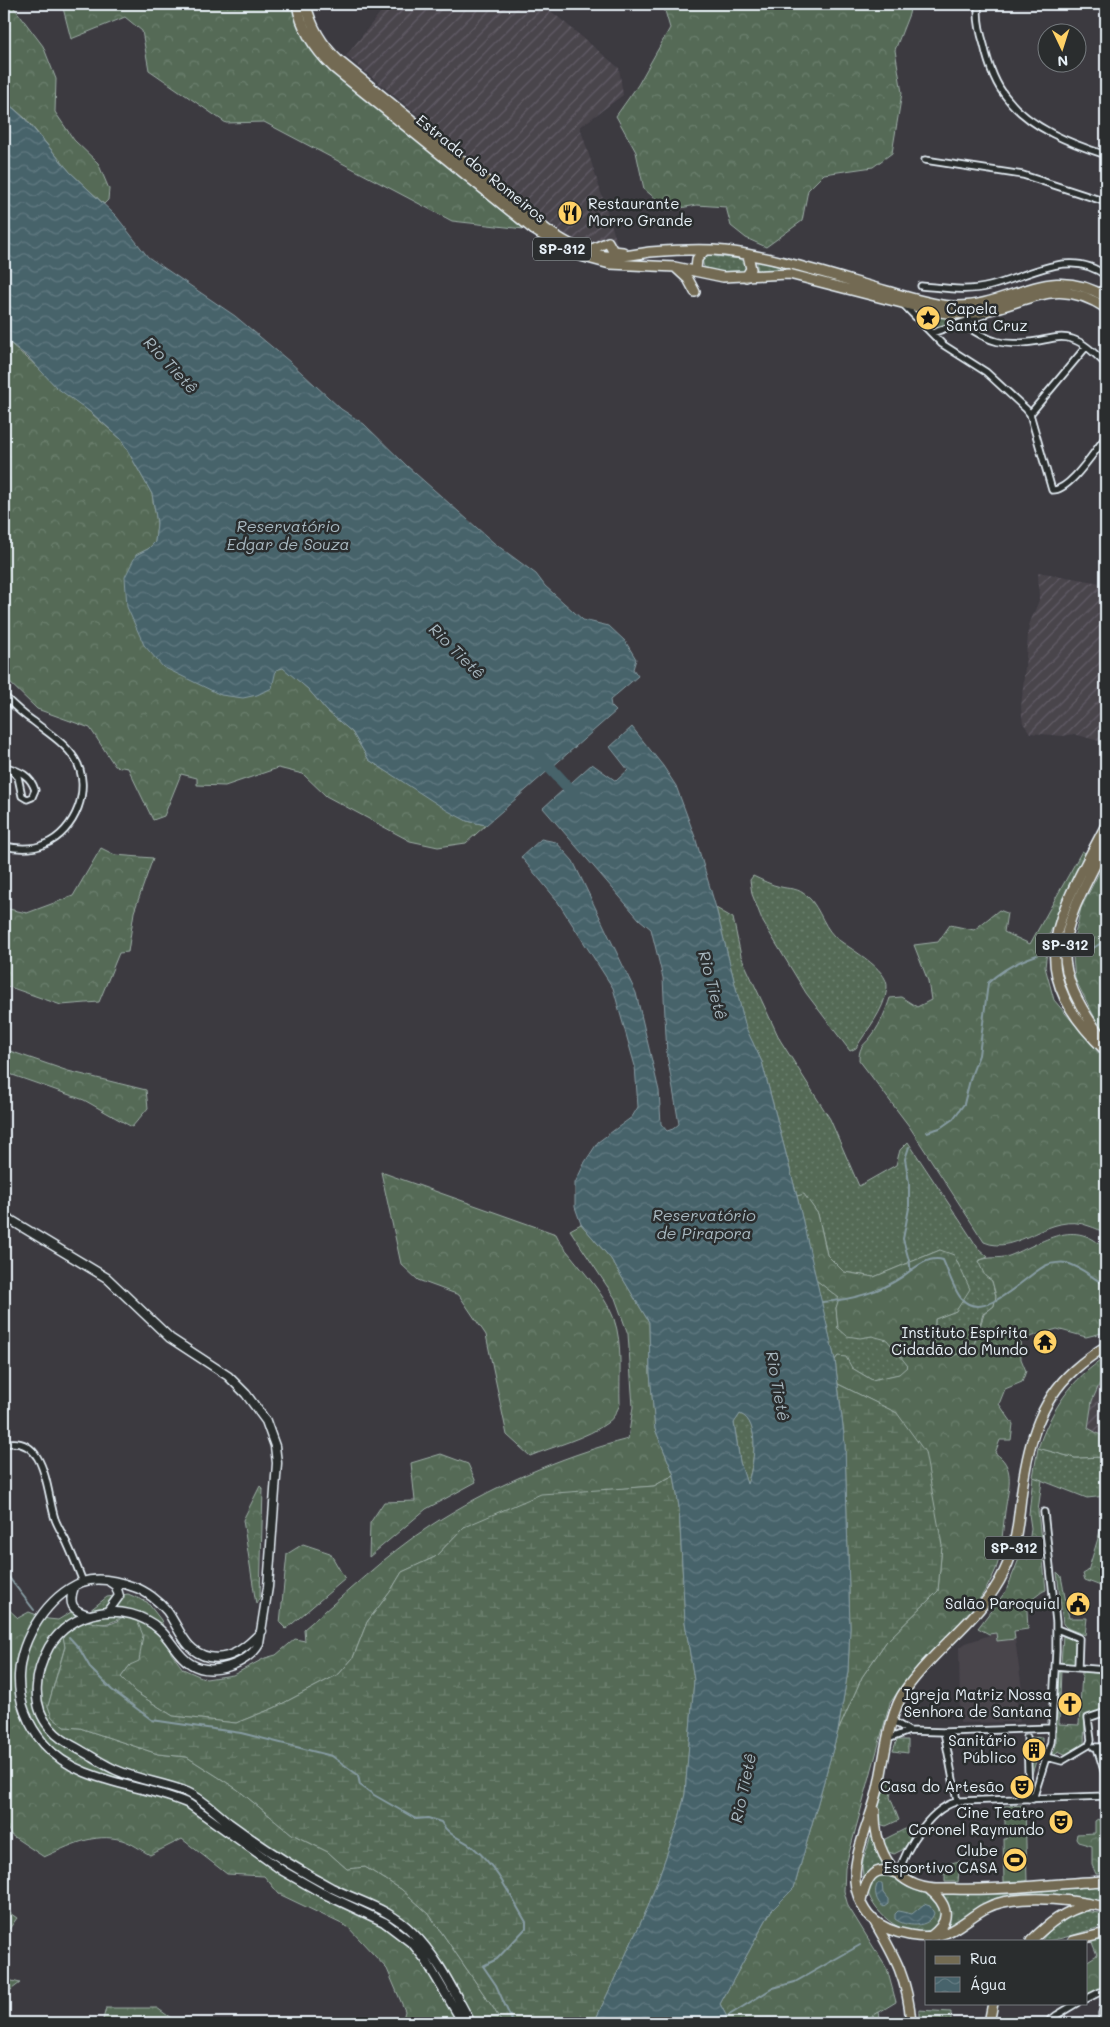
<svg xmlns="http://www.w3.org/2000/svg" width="1110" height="2027" font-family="Mali,sans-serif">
<defs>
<pattern id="industrial-furrows" width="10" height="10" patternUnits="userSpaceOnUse" patternTransform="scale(1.25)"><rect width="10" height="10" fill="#49444c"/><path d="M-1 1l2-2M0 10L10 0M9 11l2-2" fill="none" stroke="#635f67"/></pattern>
<pattern id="grass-dots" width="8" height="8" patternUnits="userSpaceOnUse" patternTransform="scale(1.25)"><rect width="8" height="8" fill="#546a56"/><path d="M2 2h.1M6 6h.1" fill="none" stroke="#6d806f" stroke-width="1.8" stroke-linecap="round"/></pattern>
<pattern id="forest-crowns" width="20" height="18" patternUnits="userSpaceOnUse" patternTransform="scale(1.25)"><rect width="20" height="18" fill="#546a56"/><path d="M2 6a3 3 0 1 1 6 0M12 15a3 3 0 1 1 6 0" fill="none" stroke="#6d806f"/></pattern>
<pattern id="wetland-marsh" width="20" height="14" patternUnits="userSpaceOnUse" patternTransform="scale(1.25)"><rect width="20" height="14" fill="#546a56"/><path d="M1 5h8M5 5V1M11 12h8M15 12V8" fill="none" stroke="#6d806f"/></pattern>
<pattern id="water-waves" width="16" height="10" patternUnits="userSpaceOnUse" patternTransform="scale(1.25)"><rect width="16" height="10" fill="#47636b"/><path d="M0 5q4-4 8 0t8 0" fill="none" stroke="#627a81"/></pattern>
</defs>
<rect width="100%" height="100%" fill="#3c3a40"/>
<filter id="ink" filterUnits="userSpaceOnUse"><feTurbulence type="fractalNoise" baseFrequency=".02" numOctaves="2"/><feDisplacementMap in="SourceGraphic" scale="10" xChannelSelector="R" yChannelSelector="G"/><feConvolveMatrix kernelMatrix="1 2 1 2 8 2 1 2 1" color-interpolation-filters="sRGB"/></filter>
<g filter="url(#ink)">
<path fill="#49444c" d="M996 1633 997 1641 1015 1639 1022 1689 1015 1690 1020 1722 960 1723 959 1648 966 1643Z"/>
<path fill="url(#industrial-furrows)" d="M387 4H536L552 12 619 68 623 95 580 127 619 249 574 243 346 56Z
M1038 572 1106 584V743L1074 734 1063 736 1030 733 1023 723 1021 708 1029 625 1039 600Z
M1106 1369V1438H1104L1088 1429 1092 1401Z"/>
<path fill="url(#grass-dots)" stroke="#9eaea7" d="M707 255 739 259 744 261 746 267 743 272C729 274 716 272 704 267L702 260Z
M757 261 786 268 757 271Z
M923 313 951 318H973L935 327 929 326 920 317V314Z
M753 876C762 880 771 885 781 887 789 889 796 888 803 893 818 902 822 924 834 936 847 948 889 968 887 988 884 1012 867 1029 856 1048L850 1051 806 993 763 922 752 894 750 880Z
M716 908 733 918 741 956 780 1040 830 1119 859 1186 896 1165 900 1150 908 1142 978 1248 988 1257 978 1261 992 1281 996 1296 994 1306 983 1314 973 1348 950 1357 934 1348 935 1319 956 1311 940 1250 874 1277 844 1272 827 1255 818 1214 804 1195 797 1196 762 1062 746 1029Z
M816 1280 840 1298 836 1308 838 1328C859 1346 865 1330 886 1339 894 1343 902 1358 908 1366L900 1374 872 1380 852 1368 838 1356 835 1360Z
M740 1414C762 1422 753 1467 747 1485L740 1462 734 1422Z
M1038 1448 1075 1458 1106 1457V1496L1087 1498 1033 1477Z
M1057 1572 1061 1576 1069 1618H1087L1085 1635 1067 1628 1063 1624Z
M1042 1737V1742L1032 1774 1030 1773 1029 1738Z
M898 1740H908V1753L893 1751 896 1742Z
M894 1779 890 1797 899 1820 886 1826 879 1824 877 1813 885 1784Z
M907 1828 911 1839 902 1850 894 1854 886 1851 884 1843 885 1839Z
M871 1836 885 1866 872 1869 863 1877 862 1864Z
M960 1861 958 1882H945V1874H942V1869H931V1863L946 1864Z
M1106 1885V1902L1058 1897 1006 1898 956 1924 947 1927 946 1926 950 1910 943 1894H1006Z
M1084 1911 1106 1914V1926C1084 1930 1063 1941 1041 1941 1053 1926 1065 1916 1084 1911Z"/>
<path fill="url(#forest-crowns)" stroke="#9eaea7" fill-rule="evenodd" d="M4 4H13L15 9 43 46 56 79 55 112 74 140 98 163 109 189 108 200 104 204 70 172 25 118 11 106 4 75Z
M62 4H291L301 33 321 63 524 229 452 221 264 122 226 123 149 70 142 31 125 17 71 39Z
M663 4H911L909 14 895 50 902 93 892 153 873 167 824 174 808 190 802 221 766 247 746 238 731 226 726 207 697 205 669 210 644 189 636 152 616 116 638 85 670 28Z
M934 4H973L972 7H934Z
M4 338 121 439 152 494 157 523 155 542 148 549 136 555 276 669 283 667 308 689 327 711 352 732 369 760 467 821 486 825 466 843 438 847 410 841 326 796 303 774 278 768 225 786 197 785V778L181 774 164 816 153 820 128 768 115 766 90 728 37 709 4 677Z
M101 848 115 855 153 858 134 912 128 952 119 953 99 1002 61 1005 4 985V908L27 913 73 896Z
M1082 851 1087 854 1049 935 1045 967 1054 1000 1106 1061V1235C1101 1230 1095 1228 1089 1226 1050 1210 1017 1257 984 1242L909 1126 859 1060C859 1044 865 1046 873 1034 881 1023 886 1010 890 998L901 997 917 1007 931 1000 928 981 914 945 938 942 950 925 974 930 999 910 1007 913 1004 932 1030 944Z
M1106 859V1033L1097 1022 1075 979 1072 947 1081 908Z
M4 1049 68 1071 146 1090 148 1108 132 1127 84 1100 4 1072Z
M381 1172 556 1234 560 1242C577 1265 604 1292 614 1319 623 1345 619 1376 620 1404 617 1411 614 1418 607 1423 589 1437 552 1447 530 1456L507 1435 486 1335 459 1295 418 1280 401 1264Z
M804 1194 818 1214 827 1255 844 1272 874 1277 940 1250 954 1255 970 1289 956 1311 935 1319 934 1348 950 1357 973 1348 984 1314 994 1306 996 1296 992 1281 985 1276 978 1261C989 1256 999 1259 1009 1256 1043 1243 1074 1216 1106 1250V1332L1086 1337 1057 1329 1020 1340 1021 1359 1026 1371 1022 1382 1005 1389 999 1404 1013 1424 1011 1440H1000L995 1453C1015 1466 1009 1485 1006 1505 1003 1522 1002 1553 996 1569 975 1621 921 1656 890 1703L845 1868 844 1891 848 1906 887 1969 896 2002 861 2023H723L727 2017 720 2004 771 1911 794 1888 838 1731 862 1677 886 1642 938 1591 942 1545 897 1413 838 1384 835 1360 838 1356 846 1357 852 1368 872 1380 899 1374 908 1366 887 1340 872 1336 860 1338 847 1336 838 1328 836 1308 839 1298 816 1280 797 1196Z
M581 1224 611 1259 649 1322 650 1373 655 1429 674 1475 654 1486 603 1490 464 1527 435 1557 402 1572 390 1592 367 1622 353 1658 339 1674 274 1708 236 1723 173 1716 135 1692 121 1677 130 1665 125 1615C105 1627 102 1625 80 1619L62 1630 65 1646 48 1706 52 1717 64 1727 80 1728 158 1754 187 1757 237 1789 292 1834 328 1852 347 1869 365 1867 401 1889 429 1914 494 2009 502 2023H485L483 2019 478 2023H402L405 2011 387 1969 348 1927 279 1894 264 1876 227 1874 182 1839 150 1855C141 1850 132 1843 122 1840 94 1832 69 1846 44 1857L11 1835 4 1822V1605L18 1618 29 1612 48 1619 58 1620 76 1609 89 1611 107 1597 128 1594 147 1602 161 1620 171 1653 183 1669 206 1679 233 1675 265 1658 276 1655 295 1639 305 1641 304 1629C345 1595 385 1555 430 1526 488 1488 561 1456 628 1439L633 1407 628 1334 615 1298 570 1230Z
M1106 1357V1369L1092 1401 1088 1428 1106 1438V1457L1075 1458 1038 1448C1052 1409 1071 1379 1106 1357Z
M441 1454 468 1464 476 1482 426 1509 369 1557 370 1523 384 1502 415 1501 411 1463Z
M1033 1477 1042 1480 1038 1511 1046 1590C1040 1592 1034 1599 1028 1602L1027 1611 1028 1629 1014 1631 1015 1639 997 1641 996 1633 989 1634 978 1628 1006 1591 1021 1554 1029 1544 1031 1528 1029 1514Z
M260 1486 263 1489 260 1597 256 1604 243 1520Z
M1106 1513V1588L1085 1580 1083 1574 1088 1571 1099 1535 1103 1515Z
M303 1544 330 1553 345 1579 286 1629 280 1623 287 1554Z
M1063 1635 1078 1640 1076 1665 1061 1664Z
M1059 1669C1075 1668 1090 1673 1106 1673V1709L1085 1716 1084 1745 1067 1755 1058 1751 1053 1758 1052 1757 1056 1745ZM1061 1671 1082 1672 1079 1725 1059 1724Z
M1098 1819 1106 1829V1873L1096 1874 1092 1865V1846L1078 1842 1076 1839 1077 1834 1095 1833V1821Z
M881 1874 892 1876 907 1887 934 1897 938 1902 942 1917C940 1921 937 1927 933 1929 909 1942 873 1915 868 1891L873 1878Z
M4 1909 17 1918 4 1936Z
M1106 1936V1986L1086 1996V1962L1097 1955 1091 1940Z
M4 1979 20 1983 4 1995Z
M106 2008H157L178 2023H102Z
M919 2010 951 2012V2023H919Z"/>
<path fill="url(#wetland-marsh)" stroke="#9eaea7" d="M838 1384 897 1413 925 1452 942 1545 938 1591 886 1642 862 1677 838 1731 848 1671 850 1628 845 1444Z
M674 1475 679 1507 685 1622 694 1680 685 1794 678 1823 648 1907 594 2023H502L494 2009 429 1914 401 1889 365 1867 347 1869 328 1852 292 1834 237 1789 187 1757 158 1754 80 1728 64 1727 52 1717 48 1706 65 1647 62 1630 80 1619C89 1621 99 1625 109 1624 121 1622 119 1614 135 1616L143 1635 139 1661 130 1665 121 1677 135 1692 173 1716 236 1723 274 1708 339 1674 353 1658 367 1622 390 1592 402 1572 435 1557 464 1527 541 1494 654 1486Z
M879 2012 881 2023H861Z"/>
<path fill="#546a56" stroke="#9eaea7" d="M1025 1805 1027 1881 1004 1882 1003 1839H1006L1004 1806Z"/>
<path fill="url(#water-waves)" stroke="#879ca3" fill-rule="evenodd" d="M4 75 11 106 25 119 70 172 116 216 148 257 235 316 290 362 341 409 364 424 407 466 494 543 536 574 545 586 583 620 609 626 625 641 636 659 633 669 638 676 610 700 611 706 616 711 486 825 467 821 448 811 369 760 352 732 327 711 308 689 283 668 276 670 272 688 257 695 243 698 221 695 163 667 144 645 127 607 125 577 136 555 148 549 155 542 157 523 152 494 121 439 93 414 57 388 28 357 4 338Z
M632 727 663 766 676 786 695 837 716 908 746 1028 762 1062 797 1196 835 1360 845 1444 850 1628 848 1671 838 1731 794 1888 771 1911 720 2004 727 2017 723 2023H594L648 1907 678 1823 685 1794 694 1680 685 1622 679 1507 674 1475 655 1429 650 1373 649 1322 611 1259 581 1224 575 1207V1183L585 1162 598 1142 632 1117 638 1107 635 1066 613 988 556 899 521 857 541 839 556 842 573 861 636 993 659 1091 661 1124 667 1131 673 1129 679 1124 667 1055 663 978 651 929 639 919 543 808 592 764 616 781 628 770 610 747ZM740 1414C761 1421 754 1468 747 1484L740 1462 734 1423Z
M878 1883H882L883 1893 888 1899V1904L884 1907C876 1903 873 1890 878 1883Z
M924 1904 930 1906 934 1913C930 1929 905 1927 895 1919V1914L898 1911 912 1914Z"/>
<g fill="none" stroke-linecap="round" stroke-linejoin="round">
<path stroke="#879ca3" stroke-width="2" d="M1077 954 1095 947 1106 940
M927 1132 940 1128 953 1119 964 1104 971 1076 979 1055 988 983C1002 969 1019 961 1037 955
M909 1147 905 1159 909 1182V1208L903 1239 910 1264V1271
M822 1302C850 1300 878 1293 902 1277 914 1268 929 1255 943 1260 948 1271 954 1290 961 1298 984 1326 1028 1272 1047 1265 1052 1263 1062 1262 1066 1263 1081 1266 1093 1279 1106 1285
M4 1571 34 1610
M69 1637 79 1648 91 1669 112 1690 152 1720 241 1733 332 1756 358 1775 360 1785 374 1795 416 1819 428 1818 441 1822C451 1839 461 1837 474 1848 497 1867 511 1897 526 1922V1928L497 1959 483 1966 496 1985 513 2023
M726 2017 773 1988 795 1982 860 1945"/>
<path stroke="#47636b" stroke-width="12" d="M540 757 579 799"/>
<defs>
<path id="minor" d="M979 4C976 17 980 32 984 45 988 63 995 84 1007 98 1030 128 1072 144 1106 155
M925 160 1023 175 1106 202
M921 286C944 288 968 292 990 286 1027 277 1071 247 1106 276
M904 305 942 344 986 372 1026 409 1030 414 1052 490C1070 491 1095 450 1106 437
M962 323C990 343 1004 347 1038 341 1049 339 1061 335 1072 339 1085 343 1096 355 1106 364
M932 333 984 315
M1030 414 1086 347
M4 696C13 705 22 714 33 721 48 733 65 743 75 759 93 788 75 832 45 844 32 850 18 849 4 846
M4 766C18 771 30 774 35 790L32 797 27 799 22 796 18 777 9 768
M4 1444C47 1434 46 1492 55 1519 58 1527 63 1535 67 1543 73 1556 78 1569 83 1582
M1057 1629 1079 1638 1078 1667
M1055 1666 1106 1670
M893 1721 909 1731 944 1732 1052 1728
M944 1732 957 1801
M1027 1737 1029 1799
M888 1739 909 1731
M1094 1747H1106
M1097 1748 1106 1777
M1047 1757 1062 1761 1089 1745 1091 1740 1088 1718 1106 1712
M1033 1799 1051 1742 1056 1651V1622L1044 1512
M898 1875C905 1849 932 1804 961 1801L1106 1796
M1086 1999 1106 1989
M1047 2023 1057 2015 1077 2003
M1102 2023V2013L1106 1999"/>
<path id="secondary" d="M4 1216 107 1278 170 1338 228 1376 246 1394 266 1421 275 1446 277 1463 268 1587 259 1644C248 1664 212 1677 191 1664 177 1656 171 1639 159 1629 126 1600 71 1609 49 1647 35 1672 30 1705 50 1728 59 1739 70 1744 82 1751 93 1757 104 1765 116 1770 138 1780 164 1783 187 1792 203 1799 215 1812 229 1823 259 1845 300 1871 332 1888 360 1902 390 1909 412 1932 438 1957 454 1992 471 2023
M74 1587C68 1604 72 1611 89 1615
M108 1611 119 1596 116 1586 110 1582
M262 1631C248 1646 231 1661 209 1657 185 1652 180 1629 167 1611 159 1601 146 1591 134 1587 118 1581 99 1576 82 1582 47 1597 21 1638 19 1675 18 1702 27 1724 44 1744 79 1785 144 1783 189 1804L283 1871 320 1892 384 1922 413 1944 425 1959 463 2023"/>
<path id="primary" d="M297 4C301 29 315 50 334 68L534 230 573 254 610 264 675 267 723 277 789 274 929 310C948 314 967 316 986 311 1032 300 1059 277 1106 308
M306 4C311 27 322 45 339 61L547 230C564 242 583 253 605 256 620 258 635 254 650 252 674 250 701 248 725 251 777 257 836 277 887 291 909 297 931 305 953 306 1011 308 1047 261 1106 297
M583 248 592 249 608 242 613 251 623 252
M675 267 688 279 695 292
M696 270 697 259 705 250
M746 277 751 269 748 255
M1106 825C1060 915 1018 967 1106 1051
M1106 844C1062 930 1041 959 1106 1043
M1106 1346C1095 1353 1084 1361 1074 1370 1037 1403 1027 1450 1021 1497 1018 1523 1016 1548 1004 1572 982 1619 935 1647 906 1689 887 1716 885 1761 877 1793 870 1821 854 1852 855 1881 856 1893 862 1909 871 1918 890 1935 930 1943 952 1930 970 1920 982 1906 1003 1902 1036 1895 1073 1900 1106 1907
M875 1811C874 1841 886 1873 916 1885 928 1890 941 1889 954 1889 1005 1891 1055 1883 1106 1881
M929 1889C949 1905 952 1921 930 1937
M861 1901C866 1881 871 1864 896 1873
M873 1919C895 1957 908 1979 911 2023
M1031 1941C1049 1923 1064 1911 1088 1905
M1073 1941 1106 1933
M989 2023 993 2003"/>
</defs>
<use href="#minor" stroke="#e8f1f8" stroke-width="9"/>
<use href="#secondary" stroke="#e8f1f8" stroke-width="11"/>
<use href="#primary" stroke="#e8f1f8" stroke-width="12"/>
<use href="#minor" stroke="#2a2d2e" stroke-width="5.5"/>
<use href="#secondary" stroke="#2a2d2e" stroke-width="8"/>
<use href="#primary" stroke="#736b52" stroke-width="9"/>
</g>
</g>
<defs>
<symbol id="restaurant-disc" viewBox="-11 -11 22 22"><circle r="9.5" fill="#ffd166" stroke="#2a2d2e"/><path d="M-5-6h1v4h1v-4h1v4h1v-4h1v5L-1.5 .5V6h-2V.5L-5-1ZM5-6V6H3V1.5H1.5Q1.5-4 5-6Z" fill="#111"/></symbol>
<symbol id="sight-disc" viewBox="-11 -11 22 22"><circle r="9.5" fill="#ffd166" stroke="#2a2d2e"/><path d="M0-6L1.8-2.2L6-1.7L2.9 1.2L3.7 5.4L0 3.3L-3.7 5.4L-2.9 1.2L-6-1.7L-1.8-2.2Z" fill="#111"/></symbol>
<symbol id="temple-disc" viewBox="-11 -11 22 22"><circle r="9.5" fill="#ffd166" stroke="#2a2d2e"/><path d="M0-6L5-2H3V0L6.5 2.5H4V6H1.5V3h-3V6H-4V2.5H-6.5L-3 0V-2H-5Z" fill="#111"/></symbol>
<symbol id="civic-disc" viewBox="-11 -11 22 22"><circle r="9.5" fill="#ffd166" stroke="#2a2d2e"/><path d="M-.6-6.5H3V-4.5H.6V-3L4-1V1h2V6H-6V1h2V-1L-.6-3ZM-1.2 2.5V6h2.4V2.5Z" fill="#111"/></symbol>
<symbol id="church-disc" viewBox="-11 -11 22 22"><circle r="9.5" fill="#ffd166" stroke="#2a2d2e"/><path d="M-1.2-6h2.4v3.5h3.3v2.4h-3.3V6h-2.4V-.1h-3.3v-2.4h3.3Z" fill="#111"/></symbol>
<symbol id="building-disc" viewBox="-11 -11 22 22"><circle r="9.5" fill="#ffd166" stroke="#2a2d2e"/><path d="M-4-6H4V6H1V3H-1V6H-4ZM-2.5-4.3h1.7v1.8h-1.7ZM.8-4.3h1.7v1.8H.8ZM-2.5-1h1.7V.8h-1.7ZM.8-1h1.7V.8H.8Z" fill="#111"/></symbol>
<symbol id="theatre-disc" viewBox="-11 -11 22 22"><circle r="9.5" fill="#ffd166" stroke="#2a2d2e"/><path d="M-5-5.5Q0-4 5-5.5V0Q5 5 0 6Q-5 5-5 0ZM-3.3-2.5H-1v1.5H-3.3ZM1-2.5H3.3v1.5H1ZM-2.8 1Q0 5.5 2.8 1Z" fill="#111"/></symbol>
<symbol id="stadium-disc" viewBox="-11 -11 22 22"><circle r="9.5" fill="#ffd166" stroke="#2a2d2e"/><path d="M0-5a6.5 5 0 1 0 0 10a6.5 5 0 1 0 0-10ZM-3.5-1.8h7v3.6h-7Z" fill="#111"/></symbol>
</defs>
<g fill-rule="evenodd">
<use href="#restaurant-disc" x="556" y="199" width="28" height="28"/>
<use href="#sight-disc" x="914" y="304" width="28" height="28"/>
<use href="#temple-disc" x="1031" y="1328" width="28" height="28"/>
<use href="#civic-disc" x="1064" y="1590" width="28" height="28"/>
<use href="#church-disc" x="1056" y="1690" width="28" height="28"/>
<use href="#building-disc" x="1020" y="1736" width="28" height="28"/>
<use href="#theatre-disc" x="1008" y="1773" width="28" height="28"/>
<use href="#theatre-disc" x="1047" y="1808" width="28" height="28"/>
<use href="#stadium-disc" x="1001" y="1846" width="28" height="28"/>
</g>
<g text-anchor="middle" stroke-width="5" stroke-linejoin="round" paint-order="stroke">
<g fill="#2a2d2e" stroke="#afb6bb" stroke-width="1">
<rect x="533" y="237.5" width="58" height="23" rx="4"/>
<rect x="1036" y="933.5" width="58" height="23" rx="4"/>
<rect x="985" y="1536.5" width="58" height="23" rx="4"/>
</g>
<g font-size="14" font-weight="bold" fill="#e8f1f8">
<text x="562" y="254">SP-312</text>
<text x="1065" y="950">SP-312</text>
<text x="1014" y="1553">SP-312</text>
</g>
<g font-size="15" fill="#e8f1f8" stroke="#2a2d2e">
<text transform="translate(481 169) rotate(39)" y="5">Estrada dos Romeiros</text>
</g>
<g font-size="15" fill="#e8f1f8" stroke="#2a2d2e" text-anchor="end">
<text x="588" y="209" text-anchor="start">Restaurante<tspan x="588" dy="17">Morro Grande</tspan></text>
<text x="946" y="314" text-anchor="start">Capela<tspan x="946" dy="17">Santa Cruz</tspan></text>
<text x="1028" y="1338">Instituto Espírita<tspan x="1028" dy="17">Cidadão do Mundo</tspan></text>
<text x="1060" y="1609">Salão Paroquial</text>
<text x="1052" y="1700">Igreja Matriz Nossa<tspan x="1052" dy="17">Senhora de Santana</tspan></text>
<text x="1016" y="1746">Sanitário<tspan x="1016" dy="17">Público</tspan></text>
<text x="1004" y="1792">Casa do Artesão</text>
<text x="1044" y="1818">Cine Teatro<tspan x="1044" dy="17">Coronel Raymundo</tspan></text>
<text x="998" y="1856">Clube<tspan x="998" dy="17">Esportivo CASA</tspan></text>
</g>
<g font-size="16" font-style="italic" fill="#a8b8c0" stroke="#2a2d2e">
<text transform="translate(171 365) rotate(47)" y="6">Rio Tietê</text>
<text x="288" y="532">Reservatório<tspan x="288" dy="18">Edgar de Souza</tspan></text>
<text transform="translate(457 651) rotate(45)" y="6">Rio Tietê</text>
<text transform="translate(713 985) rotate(75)" y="6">Rio Tietê</text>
<text x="704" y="1221">Reservatório<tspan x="704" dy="18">de Pirapora</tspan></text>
<text transform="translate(778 1386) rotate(80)" y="6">Rio Tietê</text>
<text transform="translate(743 1788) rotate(-78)" y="6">Rio Tietê</text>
</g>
</g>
<rect width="1110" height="2027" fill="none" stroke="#2a2d2e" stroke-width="20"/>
<rect x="10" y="10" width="1090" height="2007" fill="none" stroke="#e8f1f8" stroke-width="2" filter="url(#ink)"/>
<rect x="925" y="1940" width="162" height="65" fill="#2a2d2e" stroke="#767b7f"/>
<rect x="935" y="1956" width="25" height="8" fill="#736b52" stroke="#767b7f"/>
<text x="970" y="1964" font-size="15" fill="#e8f1f8">Rua</text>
<rect x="935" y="1977" width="25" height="15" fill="url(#water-waves)" stroke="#767b7f"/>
<text x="970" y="1990" font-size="15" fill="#e8f1f8">Água</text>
<g transform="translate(1062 48) rotate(176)"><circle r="24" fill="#2a2d2e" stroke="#767b7f"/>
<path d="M0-4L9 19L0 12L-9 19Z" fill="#ffd166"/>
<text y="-8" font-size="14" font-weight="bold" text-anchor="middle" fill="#e8f1f8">N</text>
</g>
</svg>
